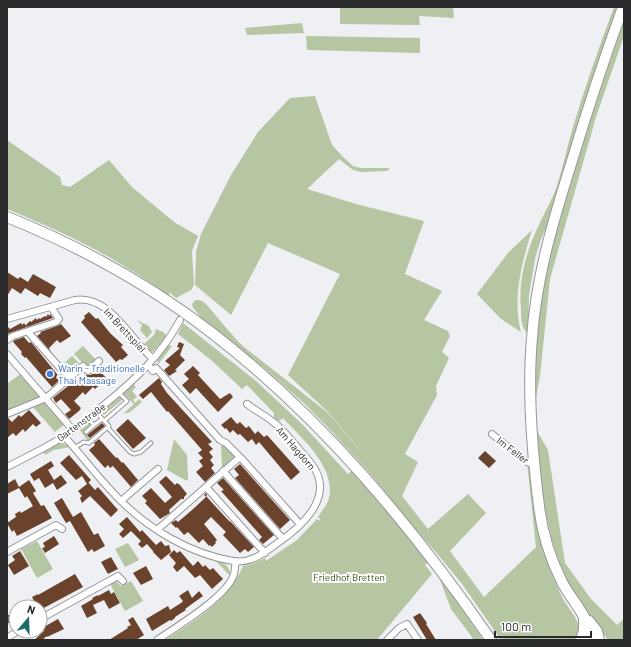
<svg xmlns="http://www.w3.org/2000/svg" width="631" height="647" font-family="Barlow,sans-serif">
<rect width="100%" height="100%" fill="#eef0f4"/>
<path fill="#b6c5a2" d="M340 7H453L454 18 419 16 420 25 340 24Z
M614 7H618L581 114 549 222 541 239 535 259 529 295 528 332H526C521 326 521 317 521 309 518 281 526 252 538 227 544 213 552 200 557 186 563 167 567 147 573 127 585 87 599 47 614 7Z
M624 20V36L596 117 550 279 540 376 535 403 534 372 538 311 553 235 582 144Z
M302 23 304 33 247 35 245 28Z
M306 36 420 38V53L307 50Z
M315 96 332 145 342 156 353 166 361 168H390L387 171 361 172 353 170 339 159 307 189 356 204 424 221 405 274 442 291 424 320 448 331 450 336 442 352 449 358 436 386 437 395 405 454 418 462 402 496 428 529 468 494 486 513 450 551 484 597 536 547 527 462 531 464C536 500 538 545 553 577 557 586 560 594 565 602 573 616 584 623 576 640H501L462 584 434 550 396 507 372 476 333 433 306 405 263 367 201 318 192 306C193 298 200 299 205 303 218 317 230 334 244 347L327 412 376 469 327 411 288 375 340 274 268 243 231 315 195 285 196 252 201 234 231 175 258 132 290 98Z
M7 140 60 177 62 185 70 187 109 160 132 187 174 222 198 236 192 251 194 285 191 290 176 298 170 293 168 295C155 286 141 276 127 268 89 244 48 226 7 209Z
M532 230C522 262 512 298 521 332L501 319 477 294 508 253Z
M137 320 149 326 152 332 147 338 140 330 142 325Z
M183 323 256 381 302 424 348 474 353 470 402 528 428 562 425 565 432 574 377 640H165C195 620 228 601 243 566L252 564 265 558 266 561 297 540 317 519 319 521 320 519 318 517C322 511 327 505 329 498 336 467 302 439 283 418L279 421 274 418V413L247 385 242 389 211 360 178 334Z
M156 329 163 332 167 336 153 352 149 351 144 346V344L154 335Z
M168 345 172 346 157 366 158 362 156 360Z
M83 346 97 361 88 369 74 354Z
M72 356 81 365 70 374 62 365Z
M22 374 41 396 38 399 7 412V384L19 375Z
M133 384 136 387 132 391 137 397 133 400 135 403 139 399 142 402 130 412 123 414 134 404 123 393Z
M120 397 122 400 104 415 101 412Z
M45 400 66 423 55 432 32 406Z
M89 422 91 424 84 431 90 439 88 441 79 429Z
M537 431 548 450 565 563 591 599 617 625 624 619V640H608C597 624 583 610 574 593 545 543 541 487 537 431Z
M174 439 187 455 188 479 187 481 167 470Z
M61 442 70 447 54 450 45 455 43 451Z
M222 445H226L236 456V459L226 468H222L221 447Z
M37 541 53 569 37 578 21 549Z
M128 543 139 560 125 567 115 549Z
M218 561C225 563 230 567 230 575L228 574 217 562Z
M437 572 483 640H474L451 609Z
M116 581 121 586 131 581 143 601 125 611 110 584Z"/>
<path fill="#6b432d" d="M7 272 18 279 20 277 28 282 33 274 56 287 50 298 40 293 38 296 25 288 21 294 12 288 7 296Z
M89 312 96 319 98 318 110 333 123 345 121 347 128 355 122 360 120 359 116 362 81 322 85 318 84 316Z
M48 314 49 316 50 314 53 318 27 327 26 325 30 321 31 322 36 318 37 320 39 318 40 319 45 316 46 317Z
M21 323 22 325 24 323 27 327 7 334V326L10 329Z
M61 324 71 336 60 343 57 340 49 348 51 352 37 336 41 333 40 332 57 326Z
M24 337 29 343 31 342 61 379 52 387 26 357 25 358 21 354 22 352 14 343 13 341 15 340Z
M179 342 184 344 180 355 185 360 175 370 177 371 169 376 164 370 170 365 165 361 180 348 177 347Z
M193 366 200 373 198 375 220 399 230 393 233 397 218 412 196 388 190 394 182 385 189 379 184 374Z
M97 368 109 381 106 385 103 382 95 389 93 387 85 395 83 392 74 401 81 408 79 411 69 419 65 414 71 410 61 399 56 403 53 398 78 378 80 380 85 375H91Z
M159 378 162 382 161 384 167 393 212 442 208 444 213 449 209 452 213 457 210 460 214 465 211 468 215 473 205 482 196 472 203 466 199 461 203 458 198 453 202 450 168 411 167 412 151 392 143 399 139 395Z
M29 410 41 423 36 427 33 424 25 432 23 429 16 436 13 433 7 438V418H8L12 422 19 415 21 417Z
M231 417 237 424 240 422 246 428 249 426 255 434 258 431 264 437 267 435 300 472 291 480 259 442 256 445 252 439 248 442 240 434 238 435 233 430 230 433 226 428 225 429 221 425Z
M128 419 146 438 133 449 116 430Z
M102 423 105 426 90 438 87 435Z
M99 439 116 458 117 457 122 463 123 462 138 480 131 487 113 466 110 468 108 465 105 468 89 450 95 445 94 443Z
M485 451 496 461 489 468 478 458Z
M69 455 91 480 88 483V482L95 490 98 487 118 510 111 517 90 496 82 503 80 498 82 496 78 491 87 484 82 476 76 480 60 463Z
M51 461 54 466 48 470 54 480 61 475 67 483 57 490 53 483 45 488 39 478 34 481 30 474Z
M240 464 290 520 280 529 235 478 239 475 234 469Z
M166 476 175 485 177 483 180 485 187 494 184 497V499H181L169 510 170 513 160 519 145 503 147 501 142 496 151 488 165 503 172 497 159 482Z
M223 478 274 535 263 544 259 540 262 537 221 491 224 490 217 483Z
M15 479 19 487 29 480 36 491 33 493 41 506 44 505 52 518 17 536 14 530 12 532 7 523 16 517 15 514 20 511 21 513 33 506 27 496 25 498 19 488 7 494V484Z
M206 493 207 495 206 496 216 507 230 522V521L254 547 248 552 245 549 240 553 223 535 226 532 211 517 204 524 217 540 215 542 216 543 212 547 210 545 209 546 203 539 199 543 188 532 184 535 177 527 176 528 171 523 176 520 178 522 192 510 206 497 204 495Z
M62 498 73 517 81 512 94 535 98 533 105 546 94 552 92 549 88 552 70 521 66 523 54 503Z
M127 517 140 532 142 530 156 545 161 541 165 546 169 545 171 552 161 560 153 552V551L147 544 142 548 138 544 141 541 131 531 123 538 119 534 124 529 119 524Z
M54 536 59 544 45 553 42 548 45 547 43 543Z
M174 550 177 553 180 551 193 566 198 561 203 567 205 565 210 570 213 568 223 579 212 589 200 575 195 578 184 566 177 572 173 567 176 563 169 555Z
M20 551 29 566 14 575 8 565 15 560 12 556Z
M111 557 118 569 108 574 101 562Z
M146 566 153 579 141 585 133 573Z
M75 574 83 587 40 610V607H22L34 601 32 597 38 594V595Z
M109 590 111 594 114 592 120 603 109 609 104 600 93 605 97 613 87 618 81 606 93 599 92 598 98 595V596Z
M188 590 192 598 199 591 203 596 185 609 186 610 175 617V618L171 621 170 620 152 631 146 619 168 606 170 610 181 603 183 601 179 596Z
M13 612 16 618 7 624V616Z
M420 613 427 623 426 624 436 640H427L413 617Z
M133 617 144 635 136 640H109L128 628 127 627 131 625 128 620Z
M58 619 64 629 47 637V636L42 640H34L44 631 42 628Z"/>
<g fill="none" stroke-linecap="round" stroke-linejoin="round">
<defs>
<path id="service" d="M88 419 94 425 102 419
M104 421 127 401 119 393
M108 428 130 452 134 454 141 452 151 443
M86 432 94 425
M74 448 84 442 89 443 109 426 96 412"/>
<path id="minor" d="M7 319 75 300C110 295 130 339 153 359
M28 332 69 378
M7 340 13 336 56 322 59 319 51 307
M7 354 73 430
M148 365 153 371 156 368 220 440 226 443 242 459 300 524
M7 414 46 398 83 366 88 371 99 361
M492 434 527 462 535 465
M64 436C83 457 100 480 120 500 150 530 191 554 233 561 252 564 265 552 279 542 301 527 331 500 316 471 312 463 305 456 299 449 291 440 283 429 272 421 264 415 255 410 247 404
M7 467C26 457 46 448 64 436 78 427 92 416 105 404 135 380 162 354 180 320
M223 471 283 539
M206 487 265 553
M121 501 158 469
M158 529 240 457
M7 552 56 525 62 529
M40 619 118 576 123 581
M7 638 18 631
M157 640C176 627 228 596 234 574 235 570 235 565 236 561
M387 640 399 628 407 624 418 640"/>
<path id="primary" d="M7 217C79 246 150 285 212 333 322 418 412 526 491 640
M589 621 597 631 599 640
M581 640 584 630V619
M591 640C591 619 571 600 562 582 550 558 542 533 539 506 532 451 527 394 532 338 536 278 553 221 571 164 587 111 604 59 623 7"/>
</defs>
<use href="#service" stroke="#949699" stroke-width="5"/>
<use href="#minor" stroke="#949699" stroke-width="8"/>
<use href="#primary" stroke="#949699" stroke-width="12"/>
<use href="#service" stroke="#fff" stroke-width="3"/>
<use href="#minor" stroke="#fff" stroke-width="6"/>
<use href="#primary" stroke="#fff" stroke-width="10"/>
</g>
<circle fill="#3f7fe0" stroke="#fff" stroke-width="1.5" cx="50" cy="374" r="4"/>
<g text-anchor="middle" stroke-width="4" stroke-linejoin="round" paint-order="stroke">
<g font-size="10" fill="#292a2b" stroke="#fff">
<text transform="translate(125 330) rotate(47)" y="4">Im Brettspiel</text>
<text transform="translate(81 422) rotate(-36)" y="4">Gartenstraße</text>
<text transform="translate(296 448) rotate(49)" y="4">Am Hagdorn</text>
<text transform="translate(513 450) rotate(37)" y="4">Im Feller</text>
</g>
<g font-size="10" fill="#366cbe" stroke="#fff" text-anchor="start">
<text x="58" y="372">Warin - Traditionelle<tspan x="58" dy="12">Thai Massage</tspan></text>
</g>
<g font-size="10" fill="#405714" stroke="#fff">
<text x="349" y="581">Friedhof Bretten</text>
</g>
</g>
<rect width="631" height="647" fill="none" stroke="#292a2b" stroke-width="16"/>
<g transform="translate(28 619) rotate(19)"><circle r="19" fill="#ffffff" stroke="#a9aaaa"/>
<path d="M0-3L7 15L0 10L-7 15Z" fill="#1e6b6a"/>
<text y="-6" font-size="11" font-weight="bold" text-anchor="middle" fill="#292a2b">N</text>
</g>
<path d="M495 631v6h96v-6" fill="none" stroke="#292a2b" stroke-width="2"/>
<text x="501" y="631" font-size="12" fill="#292a2b" stroke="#ffffff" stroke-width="3" paint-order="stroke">100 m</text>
</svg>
